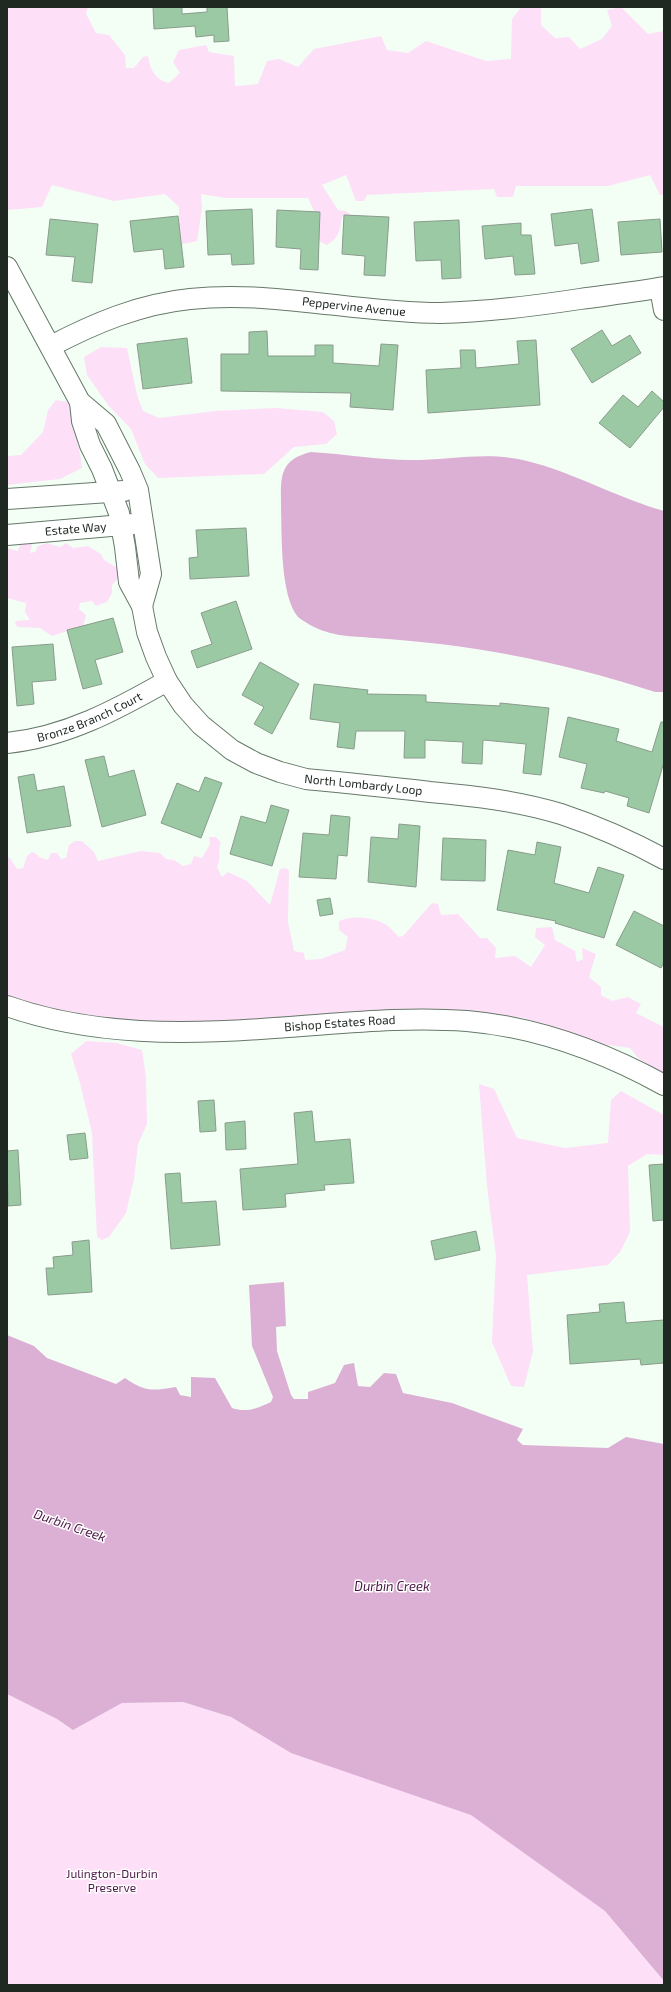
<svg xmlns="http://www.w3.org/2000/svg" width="671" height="1992" font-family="'Exo 2',sans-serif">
<rect width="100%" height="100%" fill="#f3fff5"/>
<path fill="#fddff8" d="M7 7H88L86 14 96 33 109 35 125 55 126 68H134L143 57 148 56C150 69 155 80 169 83L180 73 173 62 179 50 206 45 209 52 234 56 235 86 258 84 267 61 279 59 298 67 314 49 381 36 387 50 408 53 426 41 486 61 511 59 512 19 521 7H541V25L555 38 569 37 580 49 602 39 612 26 607 10 621 7 648 34 664 31V195H660L650 175 608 186H516L513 197H497L494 189 367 195 364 201H356L346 175 322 185 338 210 346 211 351 215V217H342C340 230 339 238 327 245L319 241 320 223 308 198H225L201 194 202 208 197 241 178 245 179 207 165 194 114 201 52 185 42 207 7 210Z
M101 347 127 348 137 395 143 411 159 418 215 411 276 408 323 412 334 421 337 434 326 444 294 447 264 474 158 478 145 464 131 429 108 405 87 375 84 357Z
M56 400 69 402C72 424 80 445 82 468L60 479 7 485V456L21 455 43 432 48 410Z
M21 540H33L30 553 35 552 38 546 47 543 60 547 66 543 73 548 88 546 101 554 104 560 118 568 121 575 112 585V593L107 602 96 606 92 601 80 603 79 609 86 615 83 626 52 636 40 628 18 627 15 624 16 621 30 620 25 612 26 603 7 598V548L18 551Z
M209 837H216L221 843C217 851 222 856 217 867L222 877 228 872 247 881 270 905 280 869 286 868 289 871 288 922 294 951 304 953 305 960 321 959 345 950 348 937 339 930V921C352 915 373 917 385 924 390 927 395 933 399 937L403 936 432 903 438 904 441 915 458 914 480 938H487L496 948 495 958 515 956 531 967 545 945 535 937 536 928 552 927 555 940 575 951 577 962 583 959 582 948 596 954 589 977 601 987V995L612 1001 628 997 641 1004 636 1013 664 1027V1074L639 1059 630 1048 601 1044 524 1018 467 1011 224 1024 139 1023 53 1009 7 996V857L10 858 17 869 23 868 27 856 32 852 38 855 39 857 48 860 51 853H57L61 859 66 858 69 845 75 841H82L94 852 98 861 141 851 160 853 166 859 174 860 183 866 191 864 194 856 202 858 210 844Z
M86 1041 117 1043 142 1050 146 1077 147 1124 138 1144 134 1179 126 1213 109 1237 102 1240 97 1237 92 1133 80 1083 71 1054Z
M479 1084 494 1089 517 1138 565 1148 608 1143 611 1100 621 1091 664 1115V1155L647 1154 628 1166 630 1232 620 1252 608 1265 527 1275 533 1351 524 1387 511 1386 492 1342 496 1256 487 1186Z
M7 1694 57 1719 73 1730 122 1703 183 1702 231 1717 291 1753 453 1783 526 1854 605 1911 664 1981V1985H7Z"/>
<path fill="#dcafd4" d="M311 452C345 454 378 460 411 460 447 460 483 452 518 459 568 469 614 497 664 511V692H655C563 662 470 644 374 638 350 636 333 637 310 625 306 622 301 620 298 617 280 595 282 536 281 508 281 478 278 460 311 452Z
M284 1282 286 1326 276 1327 277 1351 291 1395 294 1399H308V1392L335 1383 344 1365 354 1363 358 1386 370 1387 384 1373 396 1374 403 1393 452 1403 523 1429 517 1440 523 1445 608 1448 626 1437 664 1444V1981L605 1911 471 1815 291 1753 231 1717 183 1702 122 1703 73 1730 57 1719 7 1694V1335L34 1346 47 1358 116 1384 125 1378C145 1392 153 1391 176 1387L180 1395 191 1397V1377L215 1378 232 1408C247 1413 258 1408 271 1402L273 1397 252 1346 249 1285Z"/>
<path fill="#9bc9a4" stroke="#899c8c" d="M153 7H182V14L207 12V7H227L229 41 214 42V35L196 37 195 26 154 29Z
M252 209 254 264 232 265 231 254 208 255 206 211Z
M592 209 599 261 581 264 578 243 555 246 551 214Z
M277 210 320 212 318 270 300 269 301 249 276 247Z
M344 215 389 217 385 276 364 275 365 256 342 254Z
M178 216 184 267 165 269 163 249 134 252 130 221Z
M50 219 98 224 92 283 72 281 75 257 46 255Z
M660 219 662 252 621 255 618 222Z
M459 220 461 278 442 279 441 260 416 261 414 222Z
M521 223V235H531L535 274 515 275 513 256 485 259 482 226Z
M602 330 612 346 630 335 641 353 592 383 571 349Z
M267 331 268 356H315V345H333V363L379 366 381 344 398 345 393 410 350 407 351 393 221 391V354H249V332Z
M187 338 192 383 143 389 137 344Z
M536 340 540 405 428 413 426 370 461 368 460 350H475L476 368 519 364 517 341Z
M652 391 664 402V407L630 448 599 423 623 395 638 407Z
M246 528 249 576 190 579 189 558 198 557 196 530Z
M236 601 252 649 197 668 191 651 212 644 201 613Z
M113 618 123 652 95 660 102 684 83 689 67 630Z
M53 644 56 680 32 682 34 704 17 706 12 647Z
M260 662 299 684 272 734 254 724 264 707 242 695Z
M314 684 368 690 367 694 426 695V702L500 706V703L549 708 541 775 523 773 526 744 483 740 482 764 462 763 463 742 425 740V758H404L405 731H356L354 749 337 747 340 723 310 719Z
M568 717 619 729 616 741 652 752 661 722H664V762L649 813 627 806 629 798 605 791 604 793 581 788 587 764 559 757Z
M104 756 109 777 134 770 146 815 102 827 85 760Z
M34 774 37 791 64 786 71 826 27 833 18 777Z
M205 777 222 783 201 838 161 823 177 783 199 792Z
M271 805 289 810 272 866 230 854 241 816 266 823Z
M331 815 350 817 347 856 338 855 336 879 299 877 303 833 329 835Z
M399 824 420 826 416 887 368 882 371 837 398 839Z
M443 838 486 840 485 881 441 880Z
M537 842 561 847 554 883 589 893 598 867 624 875 604 938 555 923 556 921 497 910 508 850 535 855Z
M330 898 333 914 320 916 317 900Z
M634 911 664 926V962L661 968 616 945Z
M214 1100 216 1131 200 1132 198 1101Z
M312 1111 315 1142 350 1139 354 1183 324 1185 325 1190 285 1194 286 1207 243 1210 240 1169 298 1164 294 1113Z
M245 1121 246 1149 226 1150 225 1123Z
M85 1133 88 1158 70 1160 67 1135Z
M18 1150 21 1205 8 1206 7 1151Z
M664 1164V1220L653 1221 649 1165Z
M180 1173 182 1203 216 1201 220 1245 171 1249 165 1174Z
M476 1231 480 1250 435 1260 431 1241Z
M89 1240 92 1292 48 1295 46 1268H54L53 1257 73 1255 72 1242Z
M624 1302 626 1323 664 1320V1363L641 1365 640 1359 570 1364 567 1315 600 1312 599 1304Z"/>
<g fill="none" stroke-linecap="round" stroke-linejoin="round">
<defs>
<g id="minor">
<path d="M7 267 80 402 106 424 130 471 138 490 151 574 142 606"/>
<path d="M660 288 664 310"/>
<path id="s1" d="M51 346C95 323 140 304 190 299 273 290 356 313 440 313 487 312 534 306 580 299 608 295 636 292 664 287"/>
<path id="s2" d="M80 402 82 421 90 445 102 469 119 513 125 547 129 582 142 606 147 632 156 657 167 681 183 705 201 725 232 750 256 763 280 772 306 779C347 783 389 787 430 792 474 796 519 801 561 814 597 826 631 841 664 859"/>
<path d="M7 499 124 491"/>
<path id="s3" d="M7 535 134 524"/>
<path id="s4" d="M7 743C66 737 116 710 167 681"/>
<path id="s5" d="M7 1006C92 1036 186 1035 274 1028 338 1024 402 1016 467 1021 537 1027 602 1051 664 1085"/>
</g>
</defs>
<use href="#minor" stroke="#667869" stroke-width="22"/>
<use href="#minor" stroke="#fff" stroke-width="20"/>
</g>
<g text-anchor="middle" stroke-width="3" stroke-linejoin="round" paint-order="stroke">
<g font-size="12" fill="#202822" stroke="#fff">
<text dy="4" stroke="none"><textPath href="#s1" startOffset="312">Peppervine Avenue</textPath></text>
<text dy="4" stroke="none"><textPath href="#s3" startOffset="69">Estate Way</textPath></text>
<text dy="4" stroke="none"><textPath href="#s4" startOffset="87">Bronze Branch Court</textPath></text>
<text dy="4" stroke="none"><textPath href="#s2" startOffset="528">North Lombardy Loop</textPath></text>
<text dy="4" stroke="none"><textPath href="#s5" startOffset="336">Bishop Estates Road</textPath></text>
</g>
<g font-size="12" fill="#4e1a48" stroke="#fff">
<text x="112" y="1878">Julington-Durbin<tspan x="112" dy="14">Preserve</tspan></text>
</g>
<g font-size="13" font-style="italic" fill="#481543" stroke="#fff">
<text transform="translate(70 1525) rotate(19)" y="5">Durbin Creek</text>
<text x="392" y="1591">Durbin Creek</text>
</g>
</g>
<rect width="671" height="1992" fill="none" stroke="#202822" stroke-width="16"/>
</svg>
